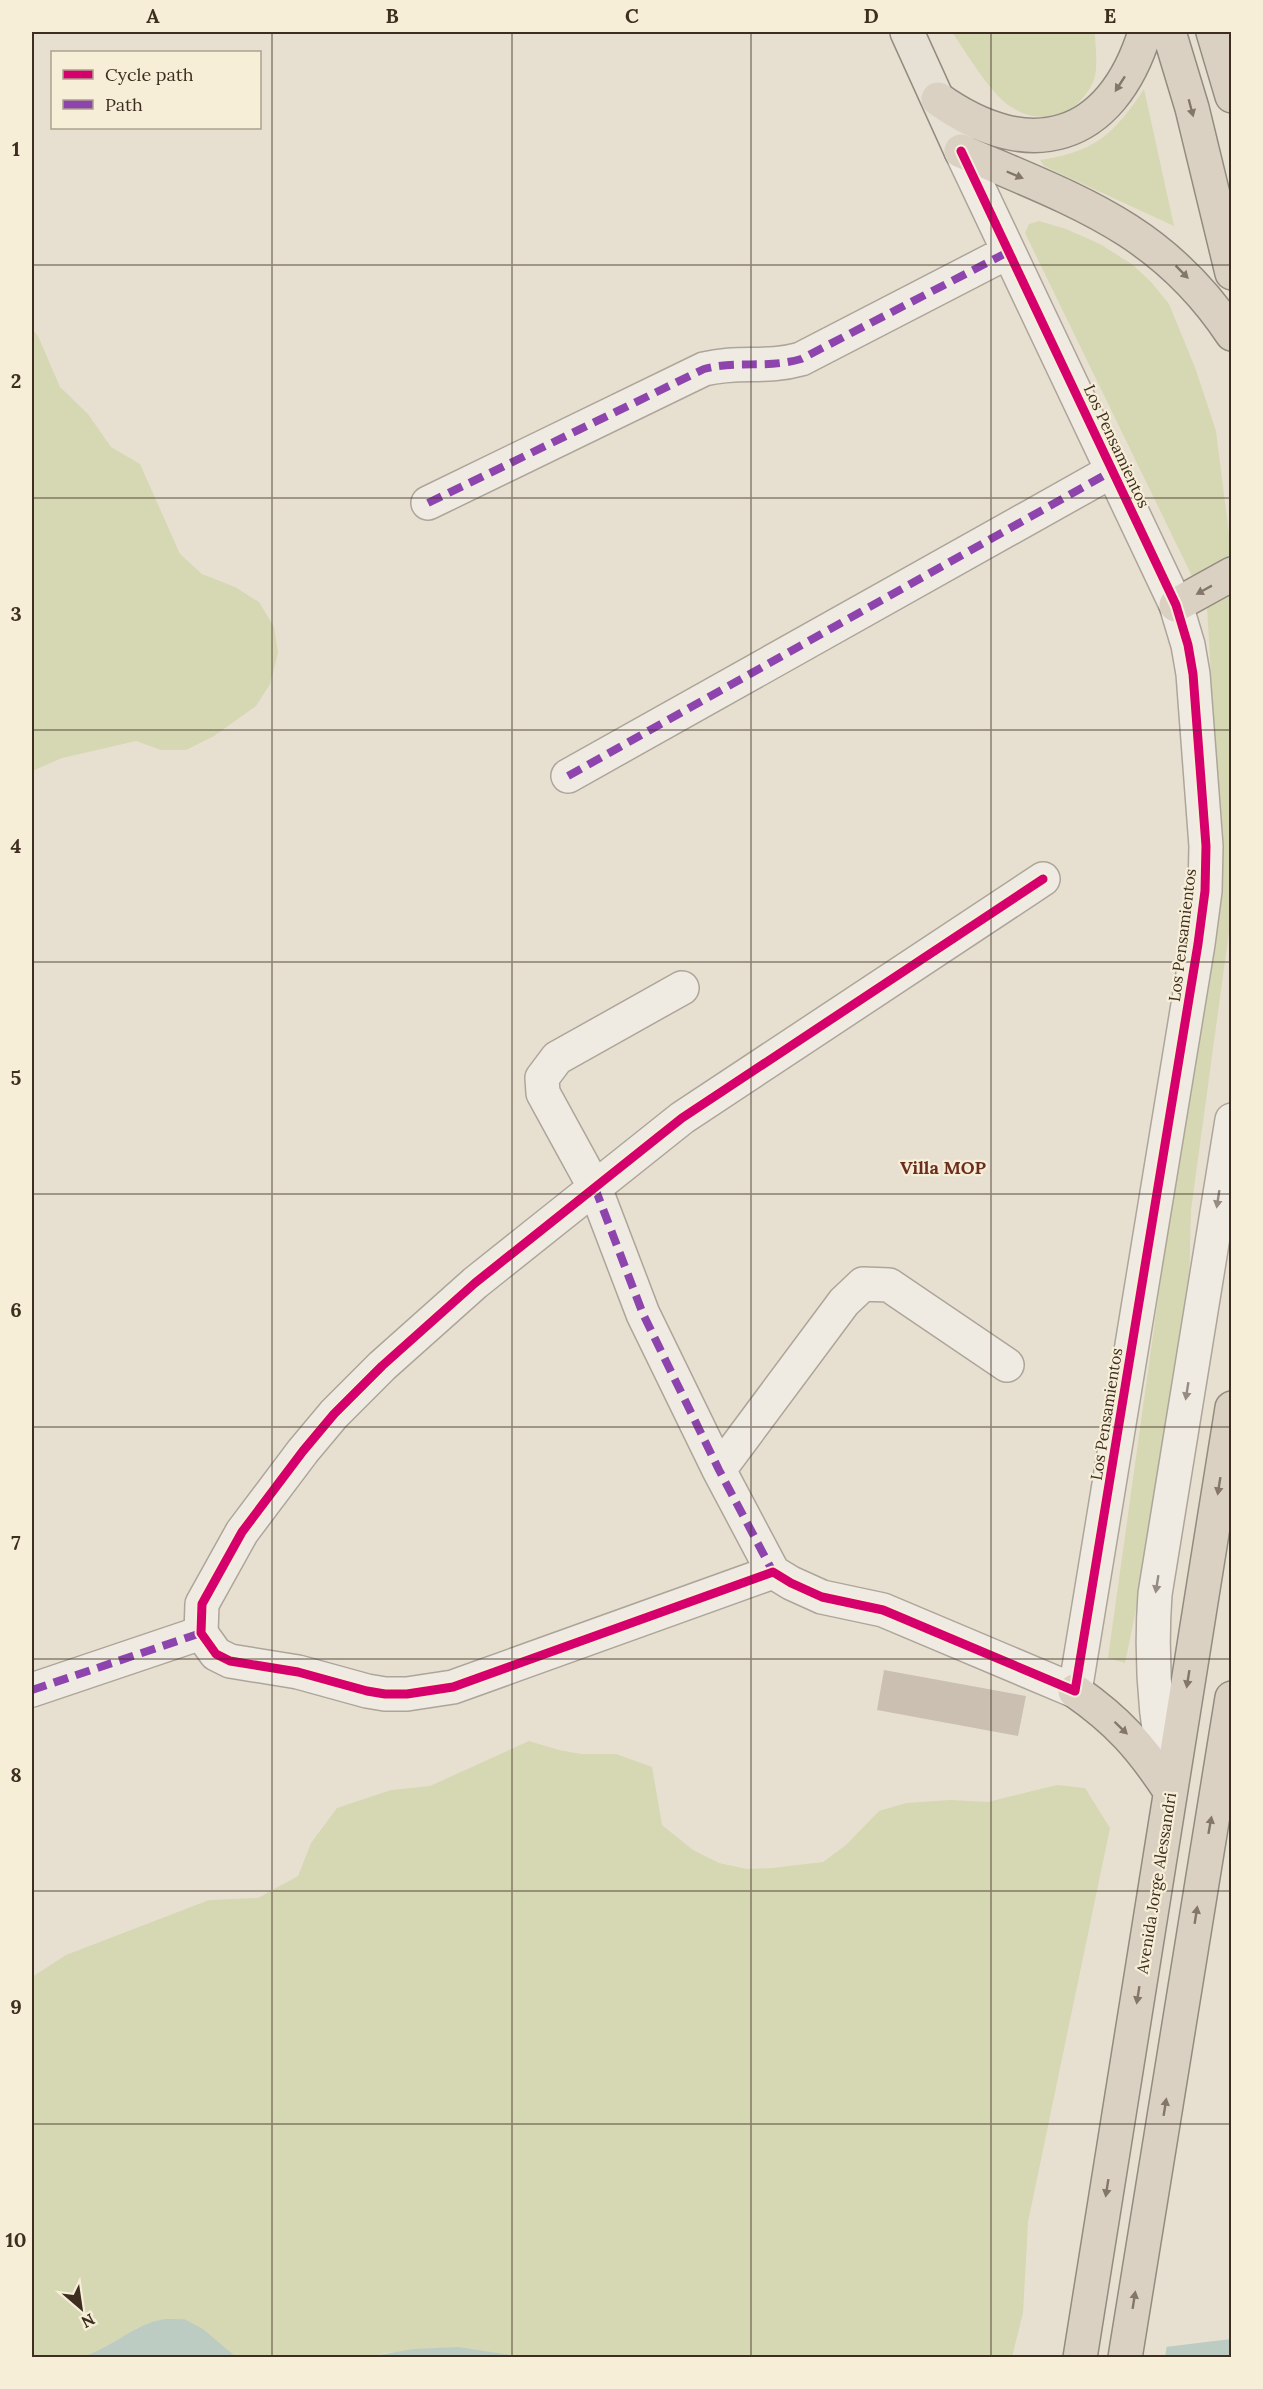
<svg xmlns="http://www.w3.org/2000/svg" width="1263" height="2389" font-family="Lora,serif">
<rect width="100%" height="100%" fill="#e7e0d1"/>
<path fill="#d6d7b3" d="M952 32H1095C1095 46 1099 69 1093 82 1074 123 1028 128 998 96 983 80 964 50 952 32Z
M1144 89 1174 226 1044 166 1040 160C1095 152 1114 134 1144 89Z
M1039 221 1066 229 1100 244 1133 265 1151 282 1169 304 1196 370 1216 431 1231 550V917L1191 1210 1188 1325 1159 1498 1125 1663 1108 1658 1221 847 1207 607 1025 233 1029 224Z
M32 329 38 336 60 387 88 414 111 447 140 464 180 554 202 574 235 587 259 602 274 627 278 653 270 684 256 706 214 736 186 750H161L136 741 62 758 32 771Z
M529 1741 559 1750 581 1754H616L652 1767 662 1825 693 1850 719 1863 747 1869 772 1868 823 1862 846 1845 879 1811 906 1803 950 1800 988 1802 1057 1785 1085 1788 1110 1828 1028 2222 1023 2313 1012 2357 523 2358 459 2347 385 2353 366 2358H236L203 2329 160 2320 137 2328 92 2355 81 2357 32 2358V1977L66 1955 209 1900 258 1898 298 1876 311 1843 337 1808 391 1790 430 1786Z"/>
<path fill="#bcccc2" d="M184 2319 203 2329 236 2357H81C109 2350 131 2326 160 2320 167 2318 176 2320 184 2319Z
M1231 2339V2357H1082Z
M459 2347 523 2357H366L414 2349Z"/>
<path fill="#e7e0d1" d="M1167 2344 1165 2358H1079L1082 2355Z"/>
<path fill="#cbbfb2" d="M884 1670 1026 1696 1018 1736 877 1710Z"/>
<g fill="none" stroke-linecap="round" stroke-linejoin="round">
<defs>
<path id="minor" d="M961 151 1176 605 1188 645 1193 674 1206 846 1205 891 1198 944 1075 1691 883 1610 822 1597 791 1583 773 1572 453 1687 407 1694H385L367 1691 298 1672 230 1661 216 1654 201 1633 202 1604 242 1532 303 1451 334 1414 382 1366 475 1283 682 1118 1043 879
M428 503 704 369C739 360 766 369 801 359L1008 252
M568 776 1112 471
M682 988 557 1058 542 1078 543 1093 595 1188 643 1314 719 1470 773 1572
M719 1470 844 1302 863 1284 889 1285 1007 1365
M32 1690 201 1633
M1170 1791C1155 1725 1150 1662 1155 1594L1232 1120"/>
<path id="major" d="M907 32 961 151"/>
<path id="highway" d="M1169 32 1192 108 1232 273
M1213 32 1232 96
M938 99C1029 164 1111 142 1145 32
M961 151C1073 200 1161 227 1232 334
M1176 605 1232 574
M1075 1691C1118 1721 1141 1747 1170 1791
M1080 2358 1232 1408
M1125 2358 1232 1698"/>
</defs>
<use href="#minor" stroke="#ada599" stroke-width="36"/>
<use href="#major" stroke="#928b80" stroke-width="36"/>
<use href="#highway" stroke="#928b80" stroke-width="36"/>
<use href="#minor" stroke="#efebe3" stroke-width="33"/>
<use href="#major" stroke="#e6e1d4" stroke-width="33"/>
<use href="#highway" stroke="#dad1c2" stroke-width="33"/>
<path stroke="#8e44ad" stroke-width="8" stroke-dasharray="15 8" stroke-linecap="butt" d="M428 503 704 369C739 360 766 369 801 359L1008 252
M568 776 1112 471
M595 1188 643 1314 719 1470 773 1572
M32 1690 201 1633"/>
<defs>
<path id="cycleway" d="M961 151 1176 605 1188 645 1193 674 1206 846 1205 891 1198 944 1075 1691 883 1610 822 1597 791 1583 773 1572 453 1687 407 1694H385L367 1691 298 1672 230 1661 216 1654 201 1633 202 1604 242 1532 303 1451 334 1414 382 1366 475 1283 682 1118 1043 879"/>
</defs>
<use href="#cycleway" stroke="#f7eed8" stroke-width="13"/>
<use href="#cycleway" stroke="#d6006c" stroke-width="9"/>
</g>
<defs><path id="oneway-solid" d="M-6-.8H1V-3.2L6.5 0L1 3.2V.8H-6Z" transform="scale(1.5)"/></defs>
<g fill="#847769">
<use href="#oneway-solid" transform="translate(1120 84) rotate(123)"/>
<use href="#oneway-solid" transform="translate(1191 108) rotate(75)"/>
<use href="#oneway-solid" transform="translate(1015 175) rotate(23)"/>
<use href="#oneway-solid" transform="translate(1182 272) rotate(45)"/>
<use href="#oneway-solid" transform="translate(1204 590) rotate(151)"/>
<use href="#oneway-solid" transform="translate(1219 1486) rotate(99)"/>
<use href="#oneway-solid" transform="translate(1188 1679) rotate(99)"/>
<use href="#oneway-solid" transform="translate(1121 1728) rotate(44)"/>
<use href="#oneway-solid" transform="translate(1210 1825) rotate(-80)"/>
<use href="#oneway-solid" transform="translate(1196 1915) rotate(-81)"/>
<use href="#oneway-solid" transform="translate(1138 1995) rotate(99)"/>
<use href="#oneway-solid" transform="translate(1165 2107) rotate(-81)"/>
<use href="#oneway-solid" transform="translate(1107 2188) rotate(99)"/>
<use href="#oneway-solid" transform="translate(1134 2300) rotate(-81)"/>
</g>
<g fill="#968c82">
<use href="#oneway-solid" transform="translate(1218 1199) rotate(99)"/>
<use href="#oneway-solid" transform="translate(1187 1391) rotate(99)"/>
<use href="#oneway-solid" transform="translate(1157 1584) rotate(99)"/>
</g>
<path fill="none" stroke="#3d2e20" stroke-width="1.5" stroke-opacity="0.55" d="M272 32V2358M512 32V2358M751 32V2358M991 32V2358M32 265H1232M32 498H1232M32 730H1232M32 962H1232M32 1194H1232M32 1427H1232M32 1659H1232M32 1891H1232M32 2124H1232"/>
<g text-anchor="middle" stroke-width="4.5" stroke-linejoin="round" paint-order="stroke">
<g font-size="16" fill="#3d2e20" stroke="#f7eed8">
<text transform="translate(1117 446) rotate(65)" y="6">Los Pensamientos</text>
<text transform="translate(1182 935) rotate(-83)" y="6">Los Pensamientos</text>
<text transform="translate(1106 1414) rotate(-81)" y="6">Los Pensamientos</text>
<text transform="translate(1156 1883) rotate(-81)" y="6">Avenida Jorge Alessandri</text>
</g>
<g font-size="18" font-weight="bold" fill="#6b2e1e" stroke="#f7eed8">
<text x="943" y="1174">Villa MOP</text>
</g>
</g>
<rect width="1263" height="2389" fill="none" stroke="#f7eed8" stroke-width="66"/>
<rect x="51" y="51" width="210" height="78" fill="#f7eed8" stroke="#ada18e" stroke-width="1.5"/>
<rect x="63" y="70" width="30" height="9" fill="#d6006c" stroke="#ada18e" stroke-width="1.5"/>
<text x="105" y="81" font-size="18" fill="#3d2e20">Cycle path</text>
<rect x="63" y="100" width="30" height="9" fill="#8e44ad" stroke="#ada18e" stroke-width="1.5"/>
<text x="105" y="111" font-size="18" fill="#3d2e20">Path</text>
<g transform="translate(81 2308) rotate(151)" stroke="#f7eed8" stroke-width="4.5" paint-order="stroke">
<path d="M0-4.5L10 22L0 15L-10 22Z" fill="#3d2e20"/>
<text y="-9" font-size="16" font-weight="bold" text-anchor="middle" fill="#3d2e20">N</text>
</g>
<rect x="33" y="33" width="1197" height="2323" fill="none" stroke="#3d2e20" stroke-width="2"/>
<g font-size="20" text-anchor="middle" font-weight="bold" fill="#3d2e20">
<text x="153" y="23">A</text>
<text x="392" y="23">B</text>
<text x="632" y="23">C</text>
<text x="871" y="23">D</text>
<text x="1110" y="23">E</text>
<text x="16" y="156">1</text>
<text x="16" y="388">2</text>
<text x="16" y="621">3</text>
<text x="16" y="853">4</text>
<text x="16" y="1085">5</text>
<text x="16" y="1317">6</text>
<text x="16" y="1550">7</text>
<text x="16" y="1782">8</text>
<text x="16" y="2014">9</text>
<text x="16" y="2247">10</text>
</g>
</svg>
